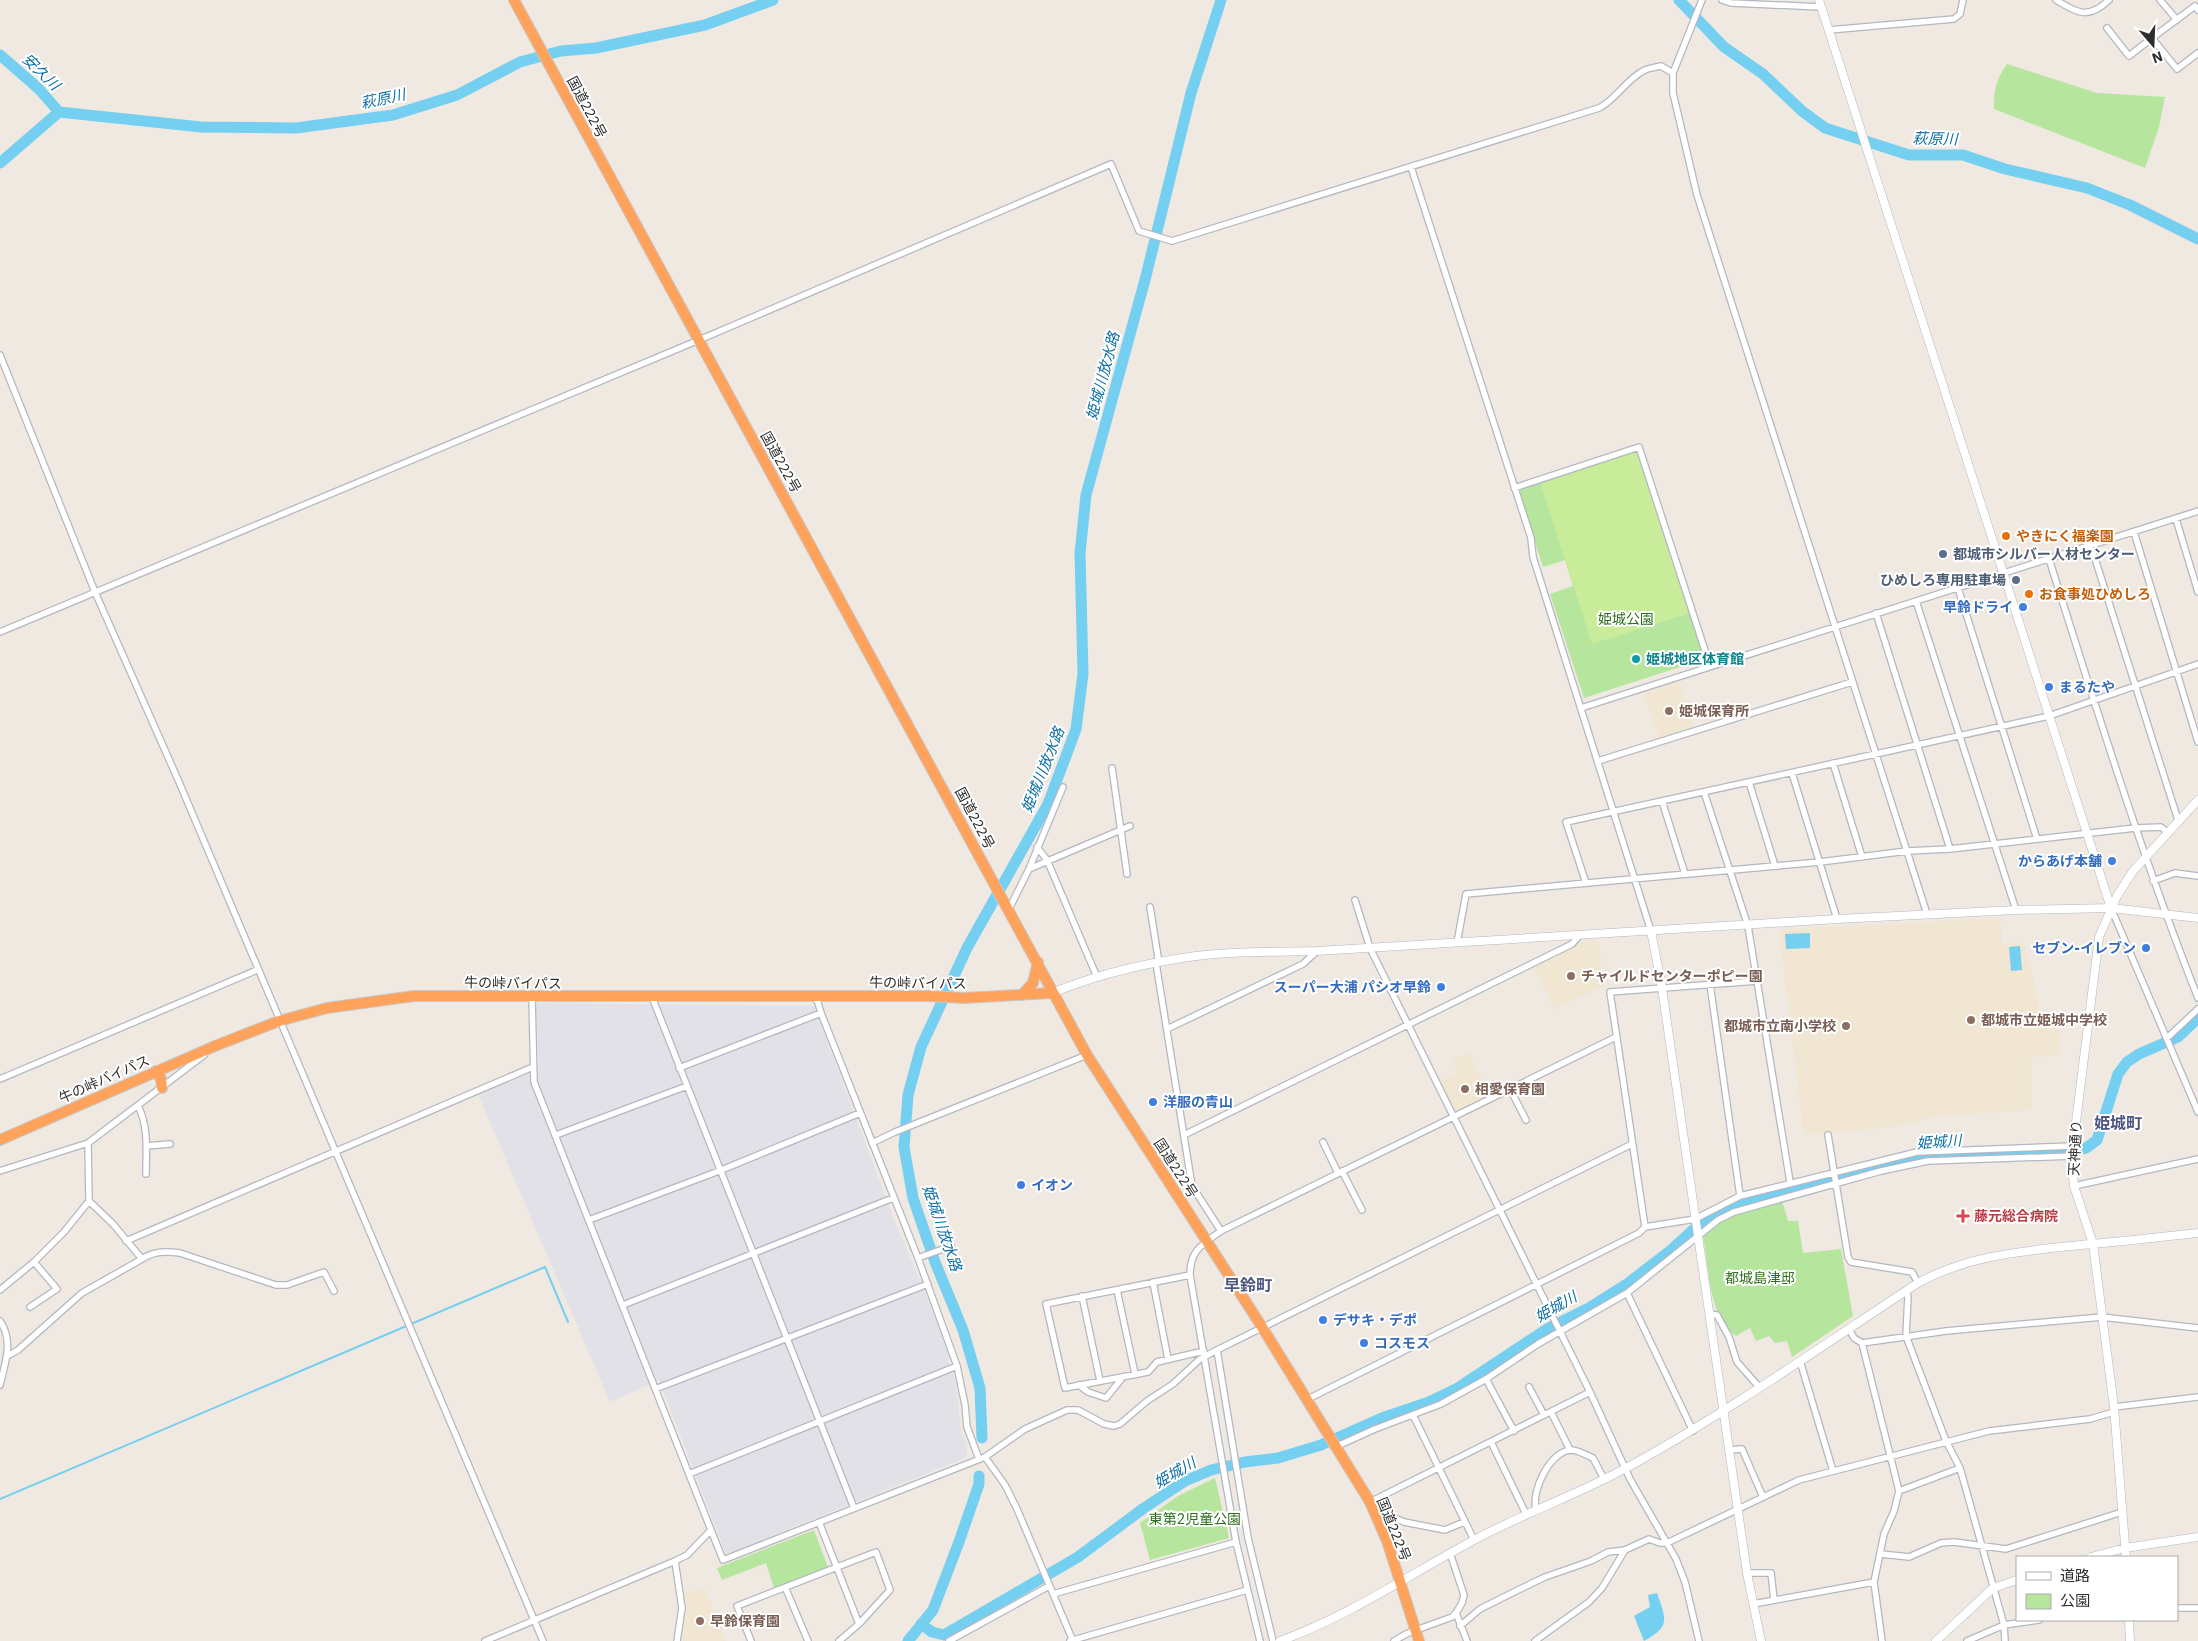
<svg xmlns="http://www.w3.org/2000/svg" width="2198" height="1641" font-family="'IBM Plex Sans','Noto Sans JP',sans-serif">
<rect width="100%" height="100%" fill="#efe9e1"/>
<path fill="#e3e1e8" d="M536 1003 814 1006 893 1217 952 1357 947 1359 956 1382 961 1431 967 1447V1455L963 1459 726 1554 659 1380 610 1402 478 1094 539 1070Z"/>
<path fill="#f0e6d1" d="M1678 680 1694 731 1680 733 1660 739 1643 692Z
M2001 918 2002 943H2023L2036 988 2040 1021 2060 1018 2061 1055 2031 1057V1110L1939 1116 1893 1127 1804 1135 1779 930Z
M1598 941 1604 986 1555 1009 1534 966 1583 942Z
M1469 1053 1490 1096 1454 1112 1440 1081 1457 1073 1452 1061Z
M705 1588 726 1641H680L685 1611 684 1593Z"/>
<path fill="#b6e59e" d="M2007 64 2097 93 2165 97 2159 127 2145 168 1994 109C1994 89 1996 80 2007 64Z
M1637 450 1705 659 1584 698 1550 594 1573 586 1565 560 1543 567 1518 489Z
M1782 1201 1788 1221H1798L1803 1253 1841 1249 1853 1316 1792 1357 1787 1341 1775 1343 1769 1336 1756 1341 1750 1328 1736 1336C1708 1318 1709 1265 1703 1236L1718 1223 1734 1215Z
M1215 1478 1229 1538 1150 1560 1140 1523 1178 1496Z
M814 1530 828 1567 774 1588 766 1563 722 1580 717 1568Z"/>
<path fill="#c9ec9a" d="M1637 450 1690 613 1592 644 1540 482Z"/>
<path fill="#75cff0" d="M1810 933V948L1786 949 1785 934Z
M2020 946 2022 970 2011 971 2009 947Z
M1657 1593C1666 1619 1671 1626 1644 1641L1634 1616 1650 1607 1648 1595Z"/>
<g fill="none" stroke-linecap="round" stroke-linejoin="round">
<path stroke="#75cff0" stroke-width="2" d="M0 1499 545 1267 568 1322"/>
<path stroke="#75cff0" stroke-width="11" d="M1679 0 1724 47 1763 74 1802 111 1825 128 1909 155H1963L2005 169 2087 188 2130 205 2198 239
M0 55 39 89 59 112
M0 163 59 112 201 127 296 128 393 115 457 95 520 62 561 51 596 48 705 25 773 0
M982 1438 980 1388 963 1330 935 1262 913 1198 904 1147 908 1095 921 1047 967 948 1048 804 1076 729 1083 674 1080 553 1086 495 1146 276 1191 93 1221 0
M921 1624 932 1632 944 1635 1078 1557 1144 1508 1185 1481 1211 1470 1245 1462 1278 1458 1321 1445 1382 1418 1429 1402 1456 1389 1547 1329 1589 1308 1627 1284 1671 1250 1706 1218 1716 1211 1739 1203 1894 1161 1923 1156 2061 1152 2086 1148 2097 1140 2118 1074 2127 1062 2139 1054 2178 1037 2198 1018
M908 1641 933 1610 959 1542 979 1484V1476"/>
<defs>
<path id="street" d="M1702 0 1673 73V93L1697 195 1927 914
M1722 0 1731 3 1821 7
M2056 0C2078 14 2089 19 2109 0
M2160 0 2177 20
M2198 10 2195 6 2152 38 2177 69 2198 53
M2107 28 2129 56 2152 38
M1829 30 1954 19 1960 14 1963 0
M1411 167 1531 538 1533 557 1651 931
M0 355 95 592 179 782 543 1641
M1514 488 1639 447 1710 666
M2176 519 2198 592
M2134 532 2198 742
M2091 546 2178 820
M2049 559C2096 707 2141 854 2198 998
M1958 588 2037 839
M1916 601 2016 910
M1876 613 1950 849
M0 632 699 340 1111 164 1139 231 1172 241 1599 108C1617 99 1627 78 1645 70 1650 68 1656 67 1661 66L1673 73
M1581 708 2198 511
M1598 761 1852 682
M1833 763 1862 857
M1112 768 1127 874
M1792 773 1837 919
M1749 782 1775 866
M1704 792 1748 926 1790 1182
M1662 801 1685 874
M1037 847 1047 860 1097 977
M1029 869 1130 826
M2153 881 2175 873 2198 876
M1586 883 1566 822 2049 716 2198 664
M1355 900 1370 948 1590 1392 1630 1479 1676 1559 1685 1582 1699 1641
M1150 907 1158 957 1156 963 1192 1186 1221 1231
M2111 908 2198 1112
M1009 909 1029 869 1063 787
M1457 943 1466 894 1820 862 1907 851 1950 849 2135 828 2161 827 2167 832
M1710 984 1740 1196
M816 996 821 1013 918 1258 957 1366 965 1405 967 1427 979 1459
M652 997 854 1508
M1167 1029 1303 964 1317 951
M2167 1038 2198 1009
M679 1068 821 1013
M0 1079 257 970
M1510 1089 1526 1120
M138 1106C149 1127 146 1151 146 1174
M556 1135 687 1086
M1184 1135 1572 944 1579 936
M1828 1135 1848 1257 1851 1262 1912 1272 1918 1283
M1323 1142 1338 1173
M872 1143 895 1132 1087 1055
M146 1146 170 1144
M0 1171 88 1143 204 1055
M1342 1171 1362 1210
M2074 1186 2198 1159
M589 1220 719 1171 860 1113
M1645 1227 1610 992 1757 981
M126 1241 533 1067
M918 1258 951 1246
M142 1259C154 1251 166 1251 180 1253L276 1285H287L324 1272 334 1291
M1190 1275 1046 1304 1065 1388 1148 1372 1157 1362 1204 1351
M1153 1282 1168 1359
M0 1290 34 1262 64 1232 89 1201 88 1143
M1117 1290 1135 1374
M1905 1291 1908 1296 1906 1336 1946 1441 1960 1468 2004 1625 2005 1641
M1627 1293 1693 1431
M1082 1296 1100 1381
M623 1305 893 1198
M30 1307 57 1289 34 1262
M1709 1314 1717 1315 1729 1337 1737 1362 1760 1388
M0 1321C14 1341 5 1363 0 1385
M1849 1329 1854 1338 1862 1343 1899 1491 1894 1511 1884 1534 1874 1582 1882 1641
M1862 1343 1946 1331 2102 1317 2198 1328
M1217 1350 1248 1538 1273 1641
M7 1356 18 1350 82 1293 142 1259 113 1224 89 1201
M1800 1361 1833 1471
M1486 1379 1514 1431
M1079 1385 1088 1392 1106 1398 1123 1377
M1529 1387 1544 1415
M655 1389 928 1284
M1306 1400 1639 1233 1645 1227 1695 1219 1740 1196 1917 1152 2073 1146
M2114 1407 2198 1397
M1551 1412 1570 1450
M1413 1415 1474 1540
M1491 1442 1526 1514
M1335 1447 1375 1429 1441 1404 1486 1379 1538 1344 1627 1293 1718 1220 1734 1212 1881 1171 1928 1161 2073 1156
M1729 1450 1742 1449 1763 1497
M985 1457 1005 1485 1017 1509 1073 1641
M689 1474 957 1366
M1899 1491 1960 1468
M1370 1502 1590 1392
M1536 1509C1531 1491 1550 1451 1571 1450 1578 1450 1586 1455 1593 1458L1604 1479
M1377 1517 1385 1514 1404 1522 1445 1530 1464 1522
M819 1522 859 1624
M711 1530 723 1560 985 1457 1025 1429 1067 1410H1078L1104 1424 1114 1426 1120 1424 1147 1401 1173 1384 1200 1359 1217 1350 1632 1144
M1450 1553 1464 1595 1462 1603 1456 1613
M1881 1554 1909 1557 1941 1543 1954 1542 2006 1549 2122 1512
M675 1561 682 1608 677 1641
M1747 1573H1771L1774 1600
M785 1587 808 1641
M1053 1594 1236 1542
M1753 1604 1874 1582
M2177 1608H2198
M1460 1626 1480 1609 1516 1591 1545 1577 1591 1561 1608 1552 1625 1550 1649 1539 1660 1543H1667L1799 1480 1989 1431 2090 1419 2114 1412
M485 1641 675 1561 687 1555 711 1530 534 1082 532 997
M751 1641 737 1606 876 1552 890 1590 859 1624 839 1641
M949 1641 1049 1586
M1070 1641 1247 1590
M1260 1641 1236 1542 1190 1275C1190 1250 1202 1245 1221 1231L1616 1037
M1394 1641 1408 1633 1452 1617 1456 1613 1467 1641
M1535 1641 1589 1602 1602 1588 1625 1550
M1967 1641 2004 1625 2039 1620"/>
<path id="secondary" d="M1819 0 2111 908
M1651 931 1662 988 1747 1573 1761 1641
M1052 993C1093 976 1138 965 1182 958 1226 951 1272 952 1317 951L1837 919 2016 910 2111 908 2198 918
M2091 1557 2125 1548 2198 1537
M2126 1557 2114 1407 2093 1244 2074 1186 2072 1167 2073 1146 2099 937 2117 896 2133 871 2198 800
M2129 1620 2130 1641
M1280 1641C1349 1616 1409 1575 1474 1540 1524 1513 1579 1494 1628 1467 1728 1412 1822 1346 1918 1283 1969 1255 2024 1251 2080 1245 2119 1242 2159 1237 2198 1233
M1936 1641 1993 1588 2017 1580"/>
<path id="highway" d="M514 0 1087 1055 1262 1327 1370 1502 1387 1541 1419 1641
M1022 995 1033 983 1038 962
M156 1071 161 1079 162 1088
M0 1140 215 1046 279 1021 327 1008 414 996H928L964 998 1052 993"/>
</defs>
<use href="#street" stroke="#b4b7c1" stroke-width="8"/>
<use href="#secondary" stroke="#b4b7c1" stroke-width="9"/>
<use href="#highway" stroke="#c9c9c9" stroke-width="12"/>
<use href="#street" stroke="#fff" stroke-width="5.5"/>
<use href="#secondary" stroke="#fff" stroke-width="8"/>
<use href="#highway" stroke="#ffa35c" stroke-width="10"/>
</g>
<g fill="#e8710a" stroke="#fff" stroke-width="2">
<circle cx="2006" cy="536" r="5"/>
<circle cx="2029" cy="594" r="5"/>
</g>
<g fill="#5c6f8a" stroke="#fff" stroke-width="2">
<circle cx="1943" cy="554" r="5"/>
<circle cx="2016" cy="580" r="5"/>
</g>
<g fill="#3f7fe0" stroke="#fff" stroke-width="2">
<circle cx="2023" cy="607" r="5"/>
<circle cx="2049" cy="687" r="5"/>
<circle cx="2112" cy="861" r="5"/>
<circle cx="2146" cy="948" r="5"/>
<circle cx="1441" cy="987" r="5"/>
<circle cx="1153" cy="1102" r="5"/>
<circle cx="1021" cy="1185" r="5"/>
<circle cx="1323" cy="1320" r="5"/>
<circle cx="1364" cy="1343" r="5"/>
</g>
<circle fill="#0f9aa8" stroke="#fff" stroke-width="2" cx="1636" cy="659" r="5"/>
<g fill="#8d6e63" stroke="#fff" stroke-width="2">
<circle cx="1669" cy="711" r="5"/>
<circle cx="1571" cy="976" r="5"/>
<circle cx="1971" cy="1020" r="5"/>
<circle cx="1846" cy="1026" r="5"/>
<circle cx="1465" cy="1089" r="5"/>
<circle cx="700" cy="1621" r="5"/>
</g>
<path fill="#e0444e" stroke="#fff" stroke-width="2" d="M1960.5 1208.5h5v5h5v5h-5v5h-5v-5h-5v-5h5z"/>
<g text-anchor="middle" stroke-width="4" stroke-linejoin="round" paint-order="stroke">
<g font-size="14" fill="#2e2e2e" stroke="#fff">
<text transform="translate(587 107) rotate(62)" y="5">国道222号</text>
<text transform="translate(781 462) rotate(61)" y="5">国道222号</text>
<text transform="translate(975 818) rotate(62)" y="5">国道222号</text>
<text transform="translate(513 983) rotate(1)" y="5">牛の峠バイパス</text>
<text transform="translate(918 983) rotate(1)" y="5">牛の峠バイパス</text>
<text transform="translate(104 1079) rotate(-24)" y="5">牛の峠バイパス</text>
<text transform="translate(2075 1148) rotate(-87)" y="5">天神通り</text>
<text transform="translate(1176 1168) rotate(57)" y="5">国道222号</text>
<text transform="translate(1394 1529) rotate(68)" y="5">国道222号</text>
</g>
<g font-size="14" font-weight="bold" fill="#c56008" stroke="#fff" text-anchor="start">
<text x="2016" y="541">やきにく福楽園</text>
<text x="2039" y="599">お食事処ひめしろ</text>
</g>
<g font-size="14" font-weight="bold" fill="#4e5e75" stroke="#fff" text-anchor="start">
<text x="1953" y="559">都城市シルバー人材センター</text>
<text x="2006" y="585" text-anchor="end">ひめしろ専用駐車場</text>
</g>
<g font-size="14" font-weight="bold" fill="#366cbe" stroke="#fff" text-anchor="start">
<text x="2013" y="612" text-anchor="end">早鈴ドライ</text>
<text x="2059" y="692">まるたや</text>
<text x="2102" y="866" text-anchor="end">からあげ本舗</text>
<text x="2136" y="953" text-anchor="end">セブン-イレブン</text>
<text x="1431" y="992" text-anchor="end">スーパー大浦 パシオ早鈴</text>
<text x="1163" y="1107">洋服の青山</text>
<text x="1031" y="1190">イオン</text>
<text x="1333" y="1325">デサキ・デポ</text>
<text x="1374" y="1348">コスモス</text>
</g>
<g font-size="14" fill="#2c6e1b" stroke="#fff">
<text x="1626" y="624">姫城公園</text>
<text x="1760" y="1283">都城島津邸</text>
<text x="1195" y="1524">東第2児童公園</text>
</g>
<g font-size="14" font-weight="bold" fill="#0d838f" stroke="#fff" text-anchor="start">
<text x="1646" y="664">姫城地区体育館</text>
</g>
<g font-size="14" font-weight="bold" fill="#785e54" stroke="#fff" text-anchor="start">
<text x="1679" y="716">姫城保育所</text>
<text x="1581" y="981">チャイルドセンターポピー園</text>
<text x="1981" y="1025">都城市立姫城中学校</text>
<text x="1836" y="1031" text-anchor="end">都城市立南小学校</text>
<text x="1475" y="1094">相愛保育園</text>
<text x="710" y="1626">早鈴保育園</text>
</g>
<g font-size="14" font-weight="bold" fill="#be3a42" stroke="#fff" text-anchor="start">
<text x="1974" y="1221">藤元総合病院</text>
</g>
<g font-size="15" font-style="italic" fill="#0d6fa3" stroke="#fff">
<text transform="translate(41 72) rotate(44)" y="5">安久川</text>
<text transform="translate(383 99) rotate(-12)" y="5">萩原川</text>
<text transform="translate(1935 139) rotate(1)" y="5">萩原川</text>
<text transform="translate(1103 376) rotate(-75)" y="5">姫城川放水路</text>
<text transform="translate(1043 770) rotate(-68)" y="5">姫城川放水路</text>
<text transform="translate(1939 1142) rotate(-4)" y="5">姫城川</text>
<text transform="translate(942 1228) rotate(71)" y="5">姫城川放水路</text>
<text transform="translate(1556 1307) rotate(-30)" y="5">姫城川</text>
<text transform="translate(1175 1473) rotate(-30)" y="5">姫城川</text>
</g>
<g font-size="16" font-weight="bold" fill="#4d5680" stroke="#fff">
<text x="2118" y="1129">姫城町</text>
<text x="1248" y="1291">早鈴町</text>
</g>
</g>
<rect x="2016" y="1556" width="162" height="65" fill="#ffffff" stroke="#ababab"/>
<rect x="2026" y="1572" width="25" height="8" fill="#ffffff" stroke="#ababab"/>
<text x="2060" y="1581" font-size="15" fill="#2e2e2e">道路</text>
<rect x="2026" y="1594" width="25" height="15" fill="#b6e59e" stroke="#ababab"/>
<text x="2060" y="1606" font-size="15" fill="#2e2e2e">公園</text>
<g transform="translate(2153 45) rotate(161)" stroke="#ffffff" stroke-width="4" paint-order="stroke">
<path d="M0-4L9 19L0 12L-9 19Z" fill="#2e2e2e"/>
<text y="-8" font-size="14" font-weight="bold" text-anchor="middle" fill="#2e2e2e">N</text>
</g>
</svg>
